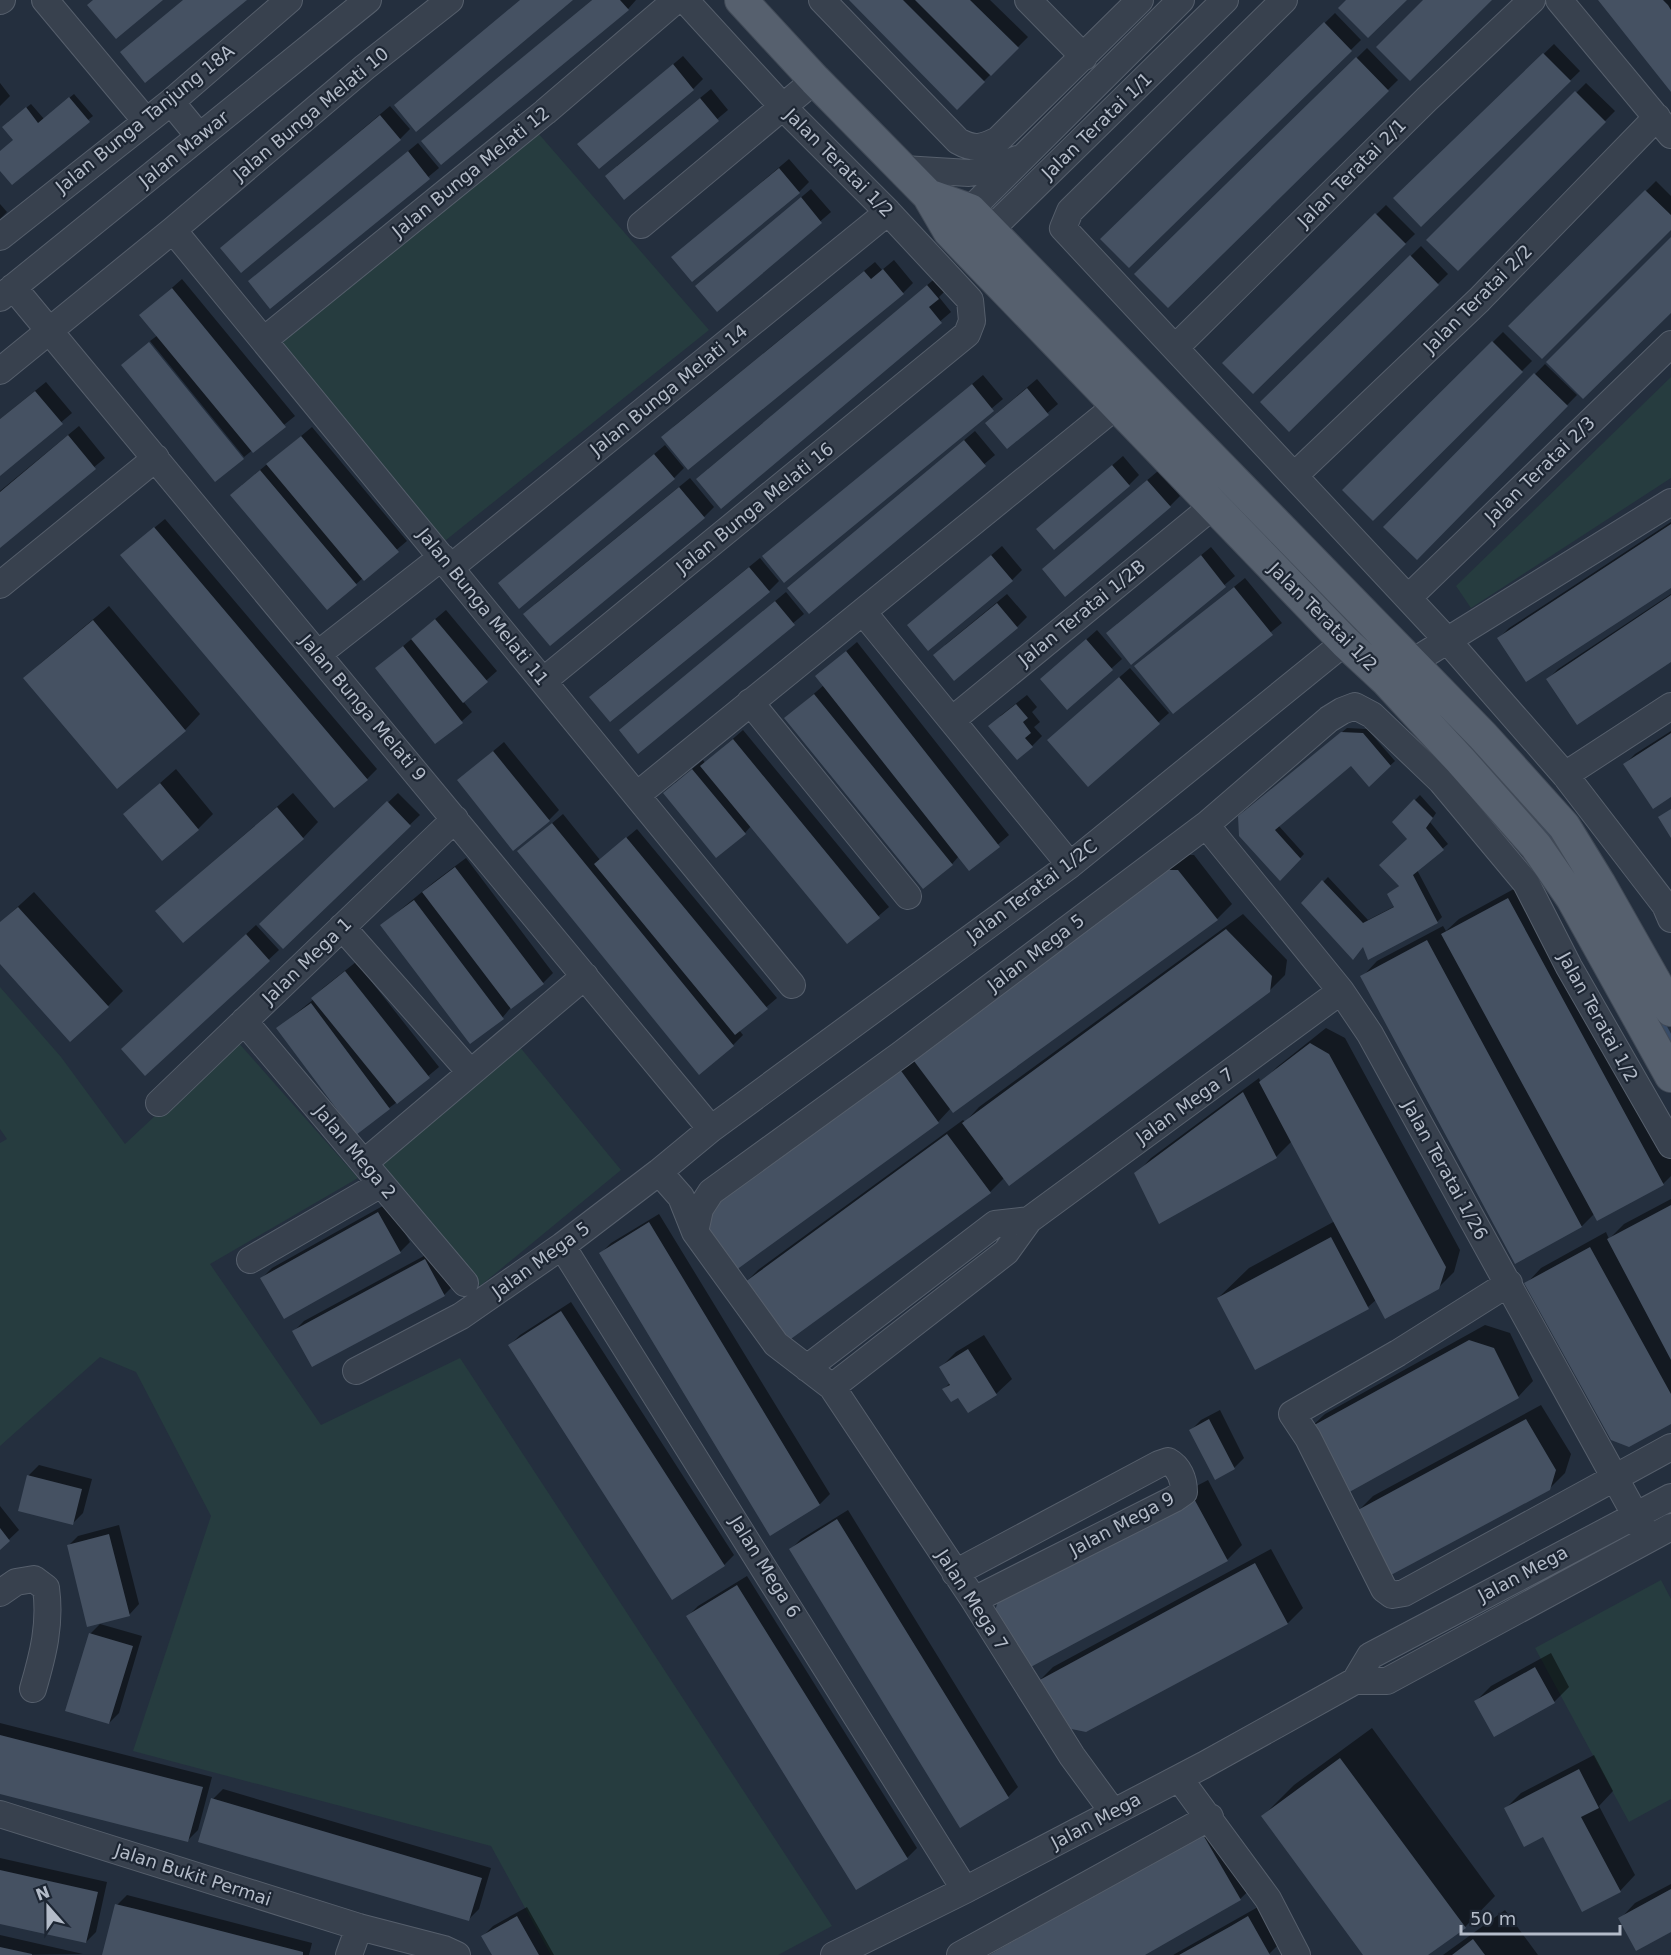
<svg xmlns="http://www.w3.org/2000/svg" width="1671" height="1955" font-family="'DejaVu Sans',sans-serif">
<rect width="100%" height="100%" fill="#242f3e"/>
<path fill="#263c3f" d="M538 133 709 330 436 548 278 346Z
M1671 377V478L1471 608 1456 586Z
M0 987 61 1057 125 1144 236 1040 358 1178 210 1264 321 1425 460 1358 832 1926 778 1955H551L491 1846 133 1751 211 1516 136 1372 100 1357 0 1446V1143L7 1139 0 1129Z
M519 1046 621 1170 480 1286 380 1161Z
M1661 1580 1671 1599V1799L1629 1822 1535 1648Z"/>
<path fill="#0007" d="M592 0H636L628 9 423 141Z
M850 0H990L1028 37 957 108Z
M1600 0H1671V90Z
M1335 13 1361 40 1129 266 1103 239Z
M1554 44 1580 71 1421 224 1395 198Z
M1367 48 1398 80 1168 305 1136 274Z
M683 56 703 79 693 89 579 144Z
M0 83 10 96 0 106Z
M1586 83 1615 111 1458 269 1429 240Z
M711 89 728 110 624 197 617 166Z
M74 94 93 116 88 120 0 168V152L15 140 8 122 31 104 44 119Z
M390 106 410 129 400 139 222 248Z
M418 143 439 168 271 307 250 282Z
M789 159 809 182 799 192 673 257Z
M1656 181 1671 196V228L1511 326Z
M811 189 831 212 717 310 707 277Z
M0 204 7 212 0 219Z
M1386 205 1415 234 1253 392 1224 363Z
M1421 246 1448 274 1289 429 1262 402Z
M894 260 913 283 903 293 673 427 875 262 882 270Z
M938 276 948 288 939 297 951 312 722 507 708 469Z
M182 279 295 416 244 457 150 341 158 335 141 315Z
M1503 332 1532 361 1373 519 1344 490Z
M1545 364 1577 395 1417 558 1385 527Z
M983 375 1003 399 784 581 764 556Z
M1037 379 1058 404 1007 447 997 413Z
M46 382 72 413 0 474V419Z
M79 426 105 458 0 546V491Z
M312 427 407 541 356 584 242 485Z
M975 431 995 455 809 612 789 588Z
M665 445 684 468 674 478 510 574Z
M1123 456 1139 475 1129 485 1038 529Z
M1158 471 1180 496 1170 506 1053 560Z
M690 478 714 507 704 517 535 604Z
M165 519 377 769 367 779 132 546Z
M1671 522V586L1499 638 1509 628Z
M1002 546 1022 570 1012 580 909 625Z
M1211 547 1235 576 1132 663 1117 624Z
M760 558 779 581 769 591 601 687Z
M1245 578 1282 623 1173 712 1136 666Z
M786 592 804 614 638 752 621 730Z
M1007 594 1027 617 1017 627 945 645Z
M1671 594V660L1548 679 1558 669Z
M109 606 200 714 185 730 117 787 25 678 41 663Z
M446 610 497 671 463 701 472 712 462 721 377 668Z
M1097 630 1122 659 1067 708 1052 670Z
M857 642 1009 835 970 869 959 856 952 864 786 718 824 685 817 676Z
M1130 668 1169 713 1088 784 1059 730Z
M1027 695 1037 707 1032 712 1040 722 1034 727 1042 736 1032 746 1000 716Z
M1347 728 1367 729 1395 761 1369 785 1351 764 1278 825 1304 854 1280 879 1244 811Z
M743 730 889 907 848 942 751 826 745 833 675 783 703 760 705 763Z
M1671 731V796L1625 764 1635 754Z
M504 742 559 810 549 820 459 780Z
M176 769 213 814 198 829 125 814Z
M293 793 318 822 303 838 183 940 173 896Z
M398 793 420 815 283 946 261 924Z
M1420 795 1436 813 1430 822 1448 844 1417 870 1442 917 1437 922 1369 958 1364 945 1303 903 1328 877 1368 920 1395 906 1389 894 1400 885 1409 838 1394 822Z
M563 814 600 860 637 829 777 998 739 1030 743 1035 733 1045 519 851Z
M1176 855H1194L1232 904 1217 919 951 1108 938 1122 724 1195Z
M466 858 553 973 543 983 512 1006 503 1017 471 1041 382 925 434 882Z
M1523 884 1671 1155V1176L1663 1184 1595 1213 1582 1226 1516 1262 1362 977 1377 961 1443 926 1446 931 1459 919Z
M34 892 123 991 108 1006 0 962V923Z
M1243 914 1287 960 1285 975 1269 991 1005 1177 990 1192 743 1285 758 1270 963 1120 965 1122 979 1107Z
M256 925 279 950 146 1074 133 1039Z
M356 962 439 1067 397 1102 357 1132 278 1028 314 999 313 998 323 988Z
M1326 1028 1345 1038 1460 1250 1454 1272 1438 1288 1377 1299 1368 1307 1255 1368 1218 1298 1249 1268 1335 1221 1292 1141 1276 1157 1160 1222 1136 1174 1151 1158 1259 1078 1261 1083 1277 1067Z
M1671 1199V1422L1526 1284 1541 1268 1606 1232 1609 1239 1624 1224Z
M388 1203 410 1242 400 1252 262 1278 272 1268Z
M659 1214 830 1494 820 1504 771 1533 601 1253 611 1243Z
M435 1250 454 1285 444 1295 294 1331 304 1321Z
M571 1302 734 1555 724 1565 510 1345 520 1335Z
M1485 1325 1510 1333 1533 1381 1518 1397 1309 1429 1325 1414Z
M984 1335 1012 1379 996 1394 958 1395 944 1389 950 1383 941 1367 956 1352Z
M1541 1405 1571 1454 1565 1473 1549 1489 1358 1511 1373 1496Z
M1220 1410 1244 1458 1234 1468 1191 1430 1201 1420Z
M39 1465 92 1479 83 1513 73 1523 20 1509 29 1475Z
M1208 1480 1242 1545 1227 1560 1017 1580Z
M0 1506 19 1530 0 1548Z
M848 1510 1018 1787 1008 1797 791 1549 801 1539Z
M119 1525 139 1604 129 1615 68 1546 78 1536Z
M1271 1549 1303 1608 1288 1623 1038 1682 1053 1667Z
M747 1576 917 1848 907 1858 688 1616 698 1606Z
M100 1624 142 1636 119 1713 109 1723 90 1634Z
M1551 1653 1569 1687 1554 1702 1476 1701 1491 1686Z
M0 1723 212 1777 198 1830 188 1840 0 1792Z
M1372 1728 1495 1896 1465 1927 1426 1955H1365L1263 1816 1294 1785Z
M1594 1755 1613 1791 1599 1806 1635 1875 1620 1891 1506 1808 1521 1793Z
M223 1789 491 1868 479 1909 469 1919 213 1799Z
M1218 1818 1256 1884 1240 1899 1142 1955H979Z
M0 1858 107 1882 96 1932 86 1942 0 1922Z
M1671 1884V1931L1620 1919 1635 1903Z
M127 1895 312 1943 309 1955H103L117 1905Z
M527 1907 554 1955H494L483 1936 493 1926Z
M1258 1907 1279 1944 1269 1954 1173 1955Z
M1505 1910 1538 1955H1443Z
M0 1935 83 1954 0 1955Z"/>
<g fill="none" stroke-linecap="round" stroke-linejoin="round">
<path stroke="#394c67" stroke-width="6" d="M1175 443 1379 653
M1443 718 1463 739
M1485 764 1554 839
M1658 1016 1671 1040"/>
</g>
<path fill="#455162" d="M93 0H163L116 39 87 5Z
M183 0H247L145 83 120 52Z
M520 0H573L416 132 394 105Z
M592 0H620L629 10 441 165 421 141Z
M849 0H903L985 82 957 110Z
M915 0H970L1019 48 991 76Z
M1346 0H1407L1368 38 1338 8Z
M1423 0H1492L1410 81 1376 47Z
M1598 0H1663L1668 5 1671 10V92Z
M1324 22 1352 51 1129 268 1100 239Z
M1543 53 1571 81 1421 227 1393 198Z
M1356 57 1389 91 1168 308 1134 274Z
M673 64 694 90 599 169 577 144Z
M1575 91 1606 122 1458 271 1426 240Z
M69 97 90 122 12 185 0 171V151L13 140 2 127 26 107 38 123Z
M700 98 719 121 624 200 605 176Z
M380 115 401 140 241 273 220 248Z
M408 151 430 179 270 309 248 281Z
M779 168 800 193 692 282 671 257Z
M1645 190 1671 215V230L1542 359 1508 326Z
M801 197 822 223 717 312 695 286Z
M1375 213 1406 244 1253 394 1222 363Z
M1671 237V313L1583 399 1546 362Z
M1410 255 1439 285 1289 432 1260 402Z
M883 269 904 294 688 470 661 437 864 271 871 279Z
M927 285 939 299 929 307 942 323 721 509 696 479Z
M172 288 286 427 253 453 139 315Z
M1492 341 1523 372 1373 521 1342 490Z
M149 342 244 459 215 482 121 365Z
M1534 373 1568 406 1417 560 1383 527Z
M972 384 994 411 784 583 762 556Z
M1027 388 1049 415 1007 449 985 423Z
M35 391 63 424 0 476V419Z
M68 435 96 469 0 548V492Z
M301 436 399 552 364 581 266 464Z
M964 440 986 466 809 614 787 588Z
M654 454 675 479 519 609 498 583Z
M1112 465 1130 486 1054 550 1036 529Z
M260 470 357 585 327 610 230 495Z
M1147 480 1171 507 1065 597 1042 569Z
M679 487 705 518 550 646 523 614Z
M1671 524V588L1526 682 1497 638Z
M154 527 368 780 334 808 120 555Z
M991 555 1013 581 928 651 907 625Z
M1201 555 1226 587 1131 665 1106 633Z
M749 567 770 592 610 722 589 697Z
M1234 587 1273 635 1173 714 1134 666Z
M1671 595V662L1577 725 1546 679Z
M775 601 795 625 638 754 619 730Z
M997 603 1018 628 954 681 933 655Z
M435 619 488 682 463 703 411 639Z
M93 620 186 731 117 789 23 678Z
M1086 639 1113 670 1067 710 1040 679Z
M403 646 463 723 435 744 375 668Z
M846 651 1000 847 969 871 815 676Z
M1119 677 1160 724 1088 787 1047 740Z
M814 694 953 865 923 889 784 718Z
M1016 704 1028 718 1023 722 1031 733 1025 738 1033 747 1017 760 988 726Z
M1341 732 1363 733 1391 766 1369 787 1351 766 1275 830 1301 859 1280 881 1239 836 1238 816Z
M1671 733V797L1653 809 1623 764Z
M733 739 880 918 847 944 700 766Z
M493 751 550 821 513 851 457 780Z
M692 769 746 834 716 858 663 793Z
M160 783 199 830 162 861 123 814Z
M1414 799 1433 818 1426 828 1444 850 1413 875 1438 923 1368 960 1363 947 1353 960 1301 903 1322 880 1363 923 1394 907 1387 894 1399 886 1379 865 1407 839 1392 822Z
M387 801 411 826 283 949 259 924Z
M277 807 304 839 183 943 155 911Z
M1671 809V838L1658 817Z
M552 823 734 1046 699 1075 517 851Z
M626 837 768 1009 735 1035 594 864Z
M455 867 544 984 511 1009 422 892Z
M1159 870H1178L1218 920 953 1113 908 1053Z
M1508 898 1664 1185 1597 1221 1441 934Z
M414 900 504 1019 470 1044 380 925Z
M18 907 109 1007 70 1042 0 964V922Z
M1226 929 1272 976 1270 992 1009 1186 962 1123Z
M246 934 270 961 145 1076 121 1049Z
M1427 940 1582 1227 1515 1264 1360 976Z
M345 971 430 1078 397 1104 311 998Z
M311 1003 390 1109 356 1135 276 1028Z
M1310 1043 1329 1054 1446 1267 1439 1289 1385 1319 1259 1082Z
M899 1068 939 1123 732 1273 704 1231 707 1210Z
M1243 1092 1277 1158 1159 1224 1134 1173Z
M947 1134 991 1193 784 1344 741 1285Z
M1671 1205V1360L1607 1239Z
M378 1212 401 1253 284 1319 260 1278Z
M649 1222 820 1505 770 1536 599 1253Z
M1331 1237 1369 1309 1255 1370 1217 1298Z
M1590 1247 1671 1394V1424L1629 1447 1611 1440 1524 1283Z
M425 1259 445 1296 312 1367 292 1331Z
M561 1311 725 1566 672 1600 508 1345Z
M1469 1340 1494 1348 1519 1398 1344 1495 1307 1429Z
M968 1349 997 1395 968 1413 958 1398 951 1402 942 1389 950 1385 939 1367Z
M1209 1419 1235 1469 1215 1480 1189 1430Z
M1526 1419 1556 1470 1550 1490 1391 1575 1356 1511Z
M27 1475 82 1489 73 1525 18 1511Z
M1192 1495 1228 1561 1027 1669 993 1617 1000 1595Z
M837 1519 1009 1798 960 1828 789 1549Z
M0 1528 10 1541 0 1550Z
M109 1534 130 1616 87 1627 67 1545Z
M1255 1563 1288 1624 1086 1732 1062 1727 1036 1682Z
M737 1585 908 1859 856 1890 686 1616Z
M89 1633 133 1646 109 1724 65 1711Z
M1535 1667 1555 1703 1494 1737 1474 1701Z
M0 1735 203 1787 188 1842 0 1794Z
M1340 1758 1466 1928 1428 1955H1363L1261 1816Z
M1579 1769 1599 1808 1581 1817 1621 1892 1582 1912 1543 1837 1524 1847 1504 1808Z
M211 1798 482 1878 469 1921 198 1842Z
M1202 1833 1241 1900 1145 1955H989Z
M0 1870 98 1892 86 1943 0 1924Z
M1671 1889V1932L1636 1951 1618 1918Z
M115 1904 136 1909 303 1952V1955H102Z
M517 1916 539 1955H492L481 1936Z
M1248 1916 1270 1955H1179L1231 1926Z
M1473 1939 1485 1955H1452Z
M0 1947 32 1954V1955H0Z"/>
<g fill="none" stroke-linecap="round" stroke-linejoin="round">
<defs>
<path id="minor" d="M45 0 146 121
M822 0 958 141C974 150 982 148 998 140L1140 0
M1028 0 1084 57
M1284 0 1070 211 1063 228 1447 640 1565 775 1665 905 1671 919
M1559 0 1671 135
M0 1 2 0
M171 102 199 136
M903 169 969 173 990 170 1017 159
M958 222 1181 0
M641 225 815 80
M173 230 792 985
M0 237 171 102 289 0
M977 243 1225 0
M13 287 711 1129
M0 298 368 0
M264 340 545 112 676 0
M1175 348 1427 99 1532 0
M0 371 173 230 365 67 450 0
M1295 475 1479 300 1657 117
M450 568 888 212
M0 585 156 458
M1409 597 1671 344
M863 612 1070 865
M318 654 442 557
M1411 663 1671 502
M543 681 967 334 972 321 970 300 888 212 783 107 685 0
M750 702 908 896
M952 720 1213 506
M1565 775 1671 706
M637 795 1116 406
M1206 825 1341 991 1370 1034 1648 1538
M342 927 470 1072
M244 1021 465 1283
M159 1103 455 819
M364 1163 585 976
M659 1172 681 1197 695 1232 776 1344 832 1387 974 1600 1072 1756 1113 1812
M695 1232 700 1209 711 1192 900 1055 1206 825 1329 719 1342 711 1355 706 1372 715 1441 781 1526 883 1569 967 1671 1145
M562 1246 965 1890
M250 1260 381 1184
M1509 1283 1398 1353 1292 1414 1308 1438 1384 1589 1392 1595 1404 1593 1671 1447
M807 1368 995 1224 1029 1220
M356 1371 461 1316 562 1246 659 1172 711 1129 1070 865 1345 642
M832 1387 1006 1252 1029 1220 1341 991
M955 1573 1159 1464 1168 1461C1179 1467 1184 1479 1184 1492L1174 1499 974 1600
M0 1593 16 1582 34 1579 46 1588C51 1624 43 1655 33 1689
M1355 1681 1370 1656 1671 1497
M1179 1778 1268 1899 1297 1955
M0 1814 359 1927 444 1949 457 1955
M349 1955 359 1927
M834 1955 965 1890 1204 1765 1355 1681H1387L1671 1527
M960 1955 1210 1817"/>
<path id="major" d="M741 0 815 80 928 195 949 231 968 251 1345 642 1386 680 1460 760 1536 846 1572 898 1671 1076
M928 195 970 210 1483 736 1564 826 1599 883 1671 1010"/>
</defs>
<use href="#minor" stroke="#565f6c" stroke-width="28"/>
<use href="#major" stroke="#414a57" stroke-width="34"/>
<use href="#minor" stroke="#38414e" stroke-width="26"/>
<use href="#major" stroke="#56606e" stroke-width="32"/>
</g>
<g text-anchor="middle" stroke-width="4.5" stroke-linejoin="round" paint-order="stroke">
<g font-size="18" fill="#b4bcc9" stroke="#1d2633">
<text transform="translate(311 114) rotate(-40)" y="6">Jalan Bunga Melati 10</text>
<text transform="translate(145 119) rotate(-39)" y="6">Jalan Bunga Tanjung 18A</text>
<text transform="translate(1097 126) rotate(-44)" y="6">Jalan Teratai 1/1</text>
<text transform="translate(184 149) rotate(-39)" y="6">Jalan Mawar</text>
<text transform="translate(839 163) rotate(45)" y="6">Jalan Teratai 1/2</text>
<text transform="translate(471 172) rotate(-39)" y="6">Jalan Bunga Melati 12</text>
<text transform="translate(1352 173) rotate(-45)" y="6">Jalan Teratai 2/1</text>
<text transform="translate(1478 299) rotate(-45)" y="6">Jalan Teratai 2/2</text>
<text transform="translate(669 390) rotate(-39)" y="6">Jalan Bunga Melati 14</text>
<text transform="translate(1540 470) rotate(-44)" y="6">Jalan Teratai 2/3</text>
<text transform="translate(755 508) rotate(-39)" y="6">Jalan Bunga Melati 16</text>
<text transform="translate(483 607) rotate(51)" y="6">Jalan Bunga Melati 11</text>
<text transform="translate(1082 613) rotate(-39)" y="6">Jalan Teratai 1/2B</text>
<text transform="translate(1323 617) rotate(45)" y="6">Jalan Teratai 1/2</text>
<text transform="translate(363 708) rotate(50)" y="6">Jalan Bunga Melati 9</text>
<text transform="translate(1032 891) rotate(-37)" y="6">Jalan Teratai 1/2C</text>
<text transform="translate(1036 953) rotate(-37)" y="6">Jalan Mega 5</text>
<text transform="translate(307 961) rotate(-44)" y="6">Jalan Mega 1</text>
<text transform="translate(1598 1017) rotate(61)" y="6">Jalan Teratai 1/2</text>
<text transform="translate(1185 1106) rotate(-36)" y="6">Jalan Mega 7</text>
<text transform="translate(355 1152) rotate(50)" y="6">Jalan Mega 2</text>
<text transform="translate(1445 1170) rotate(61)" y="6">Jalan Teratai 1/26</text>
<text transform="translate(541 1260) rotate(-36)" y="6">Jalan Mega 5</text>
<text transform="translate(1122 1524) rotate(-28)" y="6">Jalan Mega 9</text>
<text transform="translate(765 1567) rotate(58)" y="6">Jalan Mega 6</text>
<text transform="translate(1523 1574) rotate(-28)" y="6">Jalan Mega</text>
<text transform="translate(972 1600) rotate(57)" y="6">Jalan Mega 7</text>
<text transform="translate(1096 1821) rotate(-28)" y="6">Jalan Mega</text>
<text transform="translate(193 1875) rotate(18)" y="6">Jalan Bukit Permai</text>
</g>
</g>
<g transform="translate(48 1907) rotate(339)" stroke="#1d2633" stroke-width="4.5" paint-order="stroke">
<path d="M0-4.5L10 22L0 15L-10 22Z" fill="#b4bcc9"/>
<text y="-9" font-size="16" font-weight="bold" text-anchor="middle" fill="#b4bcc9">N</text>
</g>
<path d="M1461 1925v9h159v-9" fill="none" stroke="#b4bcc9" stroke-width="3"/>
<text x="1470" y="1925" font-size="18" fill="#b4bcc9" stroke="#1d2633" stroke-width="4.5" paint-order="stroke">50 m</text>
</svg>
